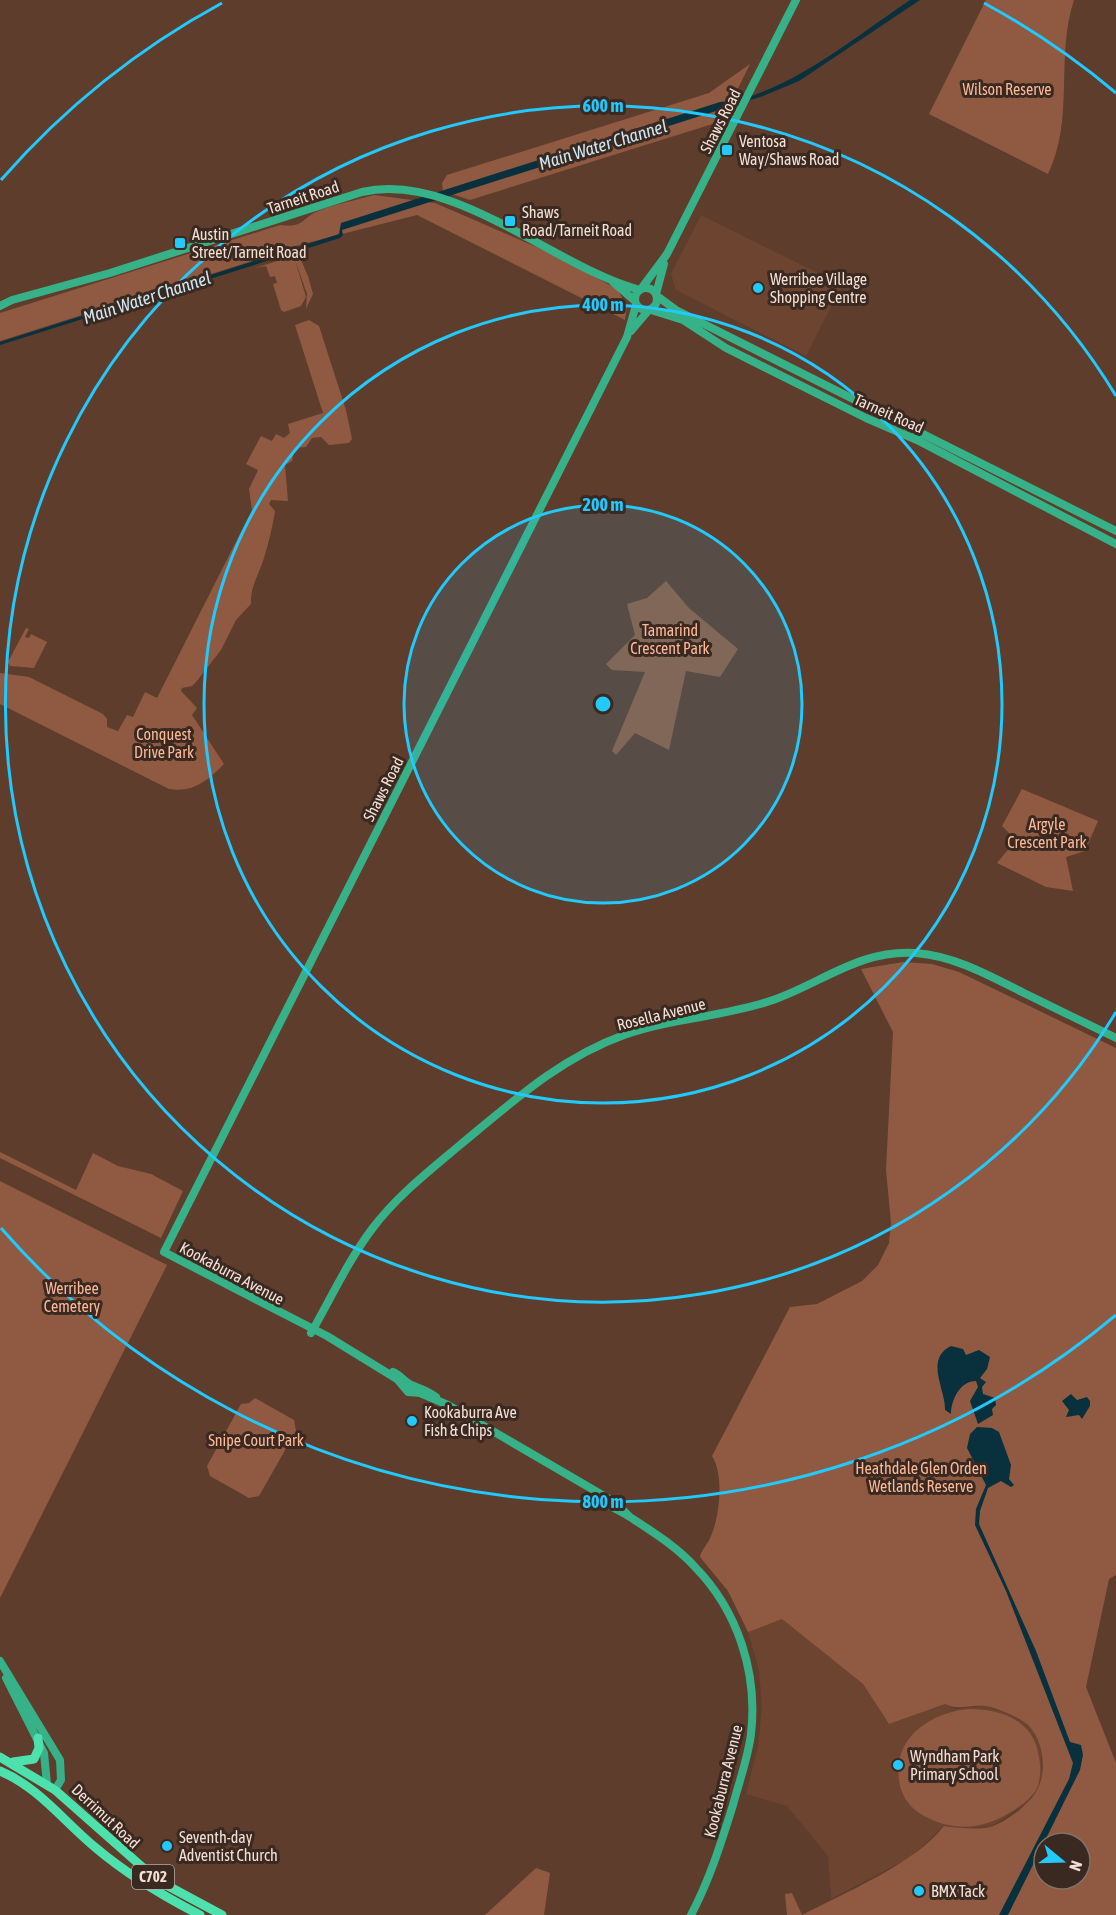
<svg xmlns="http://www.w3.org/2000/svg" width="1116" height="1915" font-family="'Asap Condensed',sans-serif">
<rect width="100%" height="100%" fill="#5f3d2d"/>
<path fill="#6c4430" d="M701 215 842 285 806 356 676 290 671 274Z
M781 1618 863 1684 889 1724 945 1704 955 1709 985 1706 1008 1713 1025 1723 1036 1734 1041 1751 1042 1773 1038 1790 1027 1803 992 1826 968 1829 944 1826 911 1857 831 1899 828 1856 787 1806 746 1794 758 1747 762 1707 759 1670 748 1632Z"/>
<path fill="#8f5a41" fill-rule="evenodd" d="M986 0H1074C1055 58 1075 118 1048 174L929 114Z
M750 64 722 121 470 200 443 191 442 183 447 175 709 93Z
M374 195 435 203 557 256 617 289 627 306 625 320 417 215 295 246 308 276 313 294 306 309 307 294 295 260 306 297 301 306 284 312 281 310 273 284 277 283 275 276 270 277 266 266 255 268 293 256 290 249 0 341V313L280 225C305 228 300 219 318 211 336 204 356 200 374 195Z
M309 320 319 326 346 410 352 439 349 443 329 445 321 437 312 438 306 447 295 448 292 461 285 465 288 501 271 500 269 504 275 511C273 525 268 545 264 558 259 575 250 586 251 604L236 620 221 650 196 682 192 686 182 688 181 691 197 708 192 715 224 764C208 780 194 793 169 789L0 704V673L29 677 103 714 107 719V727L118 731 127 715 133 717 145 692 157 698 252 510 249 489 258 470 246 464 261 436 272 441 276 434 284 438 290 433 288 424 323 413 295 325Z
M666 581 689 608 738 649 720 677 686 671 669 750 635 733 616 755 612 751 645 672 612 670 606 664 635 635 627 604 647 598Z
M26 628 29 629 25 637 29 638 31 634 47 642 34 668 10 666 8 662Z
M1022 789 1098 821 1085 851 1066 857 1073 891 1046 887 997 863 1016 840 1002 826Z
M903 962 932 964 959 972 1116 1048V1575L1109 1579 1086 1687 1116 1763V1915H787L785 1894 792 1893 802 1915C844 1893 916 1863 944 1826 959 1828 975 1830 990 1827 1005 1823 1030 1804 1037 1790 1048 1770 1043 1735 1024 1722 1013 1715 998 1708 985 1706 970 1704 959 1711 945 1704L889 1724 863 1684 782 1619 748 1632 728 1591 700 1557C701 1550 708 1544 711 1536 720 1515 724 1475 712 1456L790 1307 817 1304 862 1281 878 1265 889 1243 891 1223 886 1170 893 1032 861 969ZM1044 1843H1080V1879H1044Z
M0 1152 76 1190 93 1153 118 1166 151 1174 183 1191 161 1238 0 1158Z
M0 1181 167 1265 0 1598Z
M255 1398 294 1420 296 1431 259 1496 249 1498 210 1476 207 1466 241 1404 249 1403Z
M969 1709C1003 1709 1034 1721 1039 1757 1041 1768 1041 1778 1037 1788 1033 1797 1022 1805 1014 1810 985 1829 956 1833 924 1816 904 1805 896 1786 899 1763 903 1730 939 1711 969 1709Z
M536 1868 550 1873 544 1915H485Z"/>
<path fill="#08303d" d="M910 0H920L799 81 763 96 342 230 343 235 340 238 0 345V342L336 235 339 234 341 223 720 102C781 99 859 34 910 0Z
M951 1346 963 1349 966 1355 979 1350 990 1357 987 1369 980 1378 986 1382 982 1387 983 1394 995 1398 996 1405 992 1409 993 1415 978 1424 970 1401 978 1387 976 1381C960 1381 951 1400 951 1414L945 1410C946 1390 924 1359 951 1346Z
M1071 1394 1077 1400 1087 1397 1090 1401V1406L1082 1419 1079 1415 1066 1417 1069 1410 1062 1401Z
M977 1427 992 1428 999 1432 1011 1465 1009 1479 1014 1485 1011 1487 1001 1481 988 1488 980 1511 979 1524 1036 1651 1070 1742 1081 1745 1083 1755 1080 1770 1008 1915H999L1069 1779 1073 1763 1006 1591 975 1525 976 1509 986 1485 967 1448 970 1434Z"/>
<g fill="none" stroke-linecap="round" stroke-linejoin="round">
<path stroke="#37b188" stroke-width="8" d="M613 282 635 301
M635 299a11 11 0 1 1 22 0a11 11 0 1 1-22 0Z
M641 289 667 254 796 0
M656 294 664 264
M657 296 676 310 1116 531
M0 306 12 300 110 273 362 192C454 171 554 267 640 290
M651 310 683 320 726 348 866 418 917 440 1116 544
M631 331 648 311
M311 1333C331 1298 348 1261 372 1229 397 1196 429 1171 460 1145 511 1103 560 1058 624 1035 671 1018 723 1017 770 1001 821 984 859 949 916 953 955 956 990 976 1024 993 1055 1008 1085 1023 1116 1038
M393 1372C401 1375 406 1384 414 1386 422 1389 428 1391 436 1397
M603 1501C611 1508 622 1511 630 1517 653 1532 677 1547 695 1567 738 1611 758 1673 751 1734 748 1758 739 1782 733 1805 721 1843 710 1879 691 1915
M629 1516 616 1503 448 1405 420 1393 408 1392 397 1379 327 1336 164 1252 627 337 636 305
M0 1661 60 1760 61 1780 55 1790
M6 1678 44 1753 47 1784"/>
<path stroke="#4de1ae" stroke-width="9" d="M0 1757 55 1790 157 1880 222 1915
M13 1762 34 1759 39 1748 38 1738
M0 1771C40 1788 64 1822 96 1848 128 1875 163 1896 200 1915"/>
</g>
<circle cx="603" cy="704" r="199" fill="#21c9fd" fill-opacity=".12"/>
<g fill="none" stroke="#21c9fd" stroke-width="3">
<circle cx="603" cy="704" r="199"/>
<circle cx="603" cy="704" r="399"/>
<path d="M1116 1012A598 598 0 1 1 1116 396"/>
<path d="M1116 1315A798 798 0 0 1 1 1228M1 180A798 798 0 0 1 222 3M984 3A798 798 0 0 1 1116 93"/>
</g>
<g fill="#21c9fd" stroke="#392921" stroke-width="2">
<rect x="721" y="144" width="12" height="12" rx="3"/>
<rect x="504" y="215" width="12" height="12" rx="3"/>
<rect x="174" y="237" width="12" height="12" rx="3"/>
<circle cx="758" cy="288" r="6"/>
<circle cx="412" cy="1421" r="6"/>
<circle cx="898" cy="1765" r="6"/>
<circle cx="167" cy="1846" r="6"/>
<circle cx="919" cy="1891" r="6"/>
</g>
<g text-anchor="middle" stroke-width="6" stroke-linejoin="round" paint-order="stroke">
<rect fill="#392921" stroke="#bca89f" stroke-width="1.5" x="132" y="1865" width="42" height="24" rx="4.5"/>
<g font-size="15" font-weight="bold" fill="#f4dfd5">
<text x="153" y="1882">C702</text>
</g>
<g font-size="16" fill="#fdb898" stroke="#392921">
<text x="1007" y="95">Wilson Reserve</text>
<text x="670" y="636">Tamarind<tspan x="670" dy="18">Crescent Park</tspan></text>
<text x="164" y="740">Conquest<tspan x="164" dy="18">Drive Park</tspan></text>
<text x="1047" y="830">Argyle<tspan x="1047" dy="18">Crescent Park</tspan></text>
<text x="72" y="1294">Werribee<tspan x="72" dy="18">Cemetery</tspan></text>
<text x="256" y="1446">Snipe Court Park</text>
<text x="921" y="1474">Heathdale Glen Orden<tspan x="921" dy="18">Wetlands Reserve</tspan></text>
</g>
<g font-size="16" fill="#f4dfd5" stroke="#392921">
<text transform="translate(720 121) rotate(-63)" y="6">Shaws Road</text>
<text transform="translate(303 197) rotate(-18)" y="6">Tarneit Road</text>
<text transform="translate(889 413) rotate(24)" y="6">Tarneit Road</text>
<text transform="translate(383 789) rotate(-63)" y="6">Shaws Road</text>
<text transform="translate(661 1014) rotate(-14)" y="6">Rosella Avenue</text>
<text transform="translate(232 1273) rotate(28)" y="6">Kookaburra Avenue</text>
<text transform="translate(723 1781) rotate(-76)" y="6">Kookaburra Avenue</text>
<text transform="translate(106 1816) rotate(43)" y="6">Derrimut Road</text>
</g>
<g font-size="16" fill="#f4dfd5" stroke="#392921" text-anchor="start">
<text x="739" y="147">Ventosa<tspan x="739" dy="18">Way/Shaws Road</tspan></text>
<text x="522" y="218">Shaws<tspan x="522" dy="18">Road/Tarneit Road</tspan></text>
<text x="192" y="240">Austin<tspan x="192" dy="18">Street/Tarneit Road</tspan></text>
<text x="770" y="285">Werribee Village<tspan x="770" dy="18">Shopping Centre</tspan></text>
<text x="424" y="1418">Kookaburra Ave<tspan x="424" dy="18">Fish &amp; Chips</tspan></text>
<text x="910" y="1762">Wyndham Park<tspan x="910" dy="18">Primary School</tspan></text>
<text x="179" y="1843">Seventh-day<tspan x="179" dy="18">Adventist Church</tspan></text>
<text x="931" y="1897">BMX Tack</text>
</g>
<g font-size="18" font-style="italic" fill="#cee7f2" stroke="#392921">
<text transform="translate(603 145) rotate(-17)" y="6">Main Water Channel</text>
<text transform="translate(147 298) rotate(-18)" y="6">Main Water Channel</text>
</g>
</g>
<circle cx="603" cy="704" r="9" fill="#21c9fd" stroke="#392921" stroke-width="3"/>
<g font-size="18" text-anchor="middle" font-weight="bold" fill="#21c9fd" stroke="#392921" stroke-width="6" stroke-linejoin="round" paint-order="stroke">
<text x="603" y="112">600 m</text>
<text x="603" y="311">400 m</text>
<text x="603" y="511">200 m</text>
<text x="603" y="1508">800 m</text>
</g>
<g transform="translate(1062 1861) rotate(109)"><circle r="28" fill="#392921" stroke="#847269" stroke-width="1.5"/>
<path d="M0-4.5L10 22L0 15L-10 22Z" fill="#21c9fd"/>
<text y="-9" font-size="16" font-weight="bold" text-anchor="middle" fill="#f4dfd5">N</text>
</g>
</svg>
